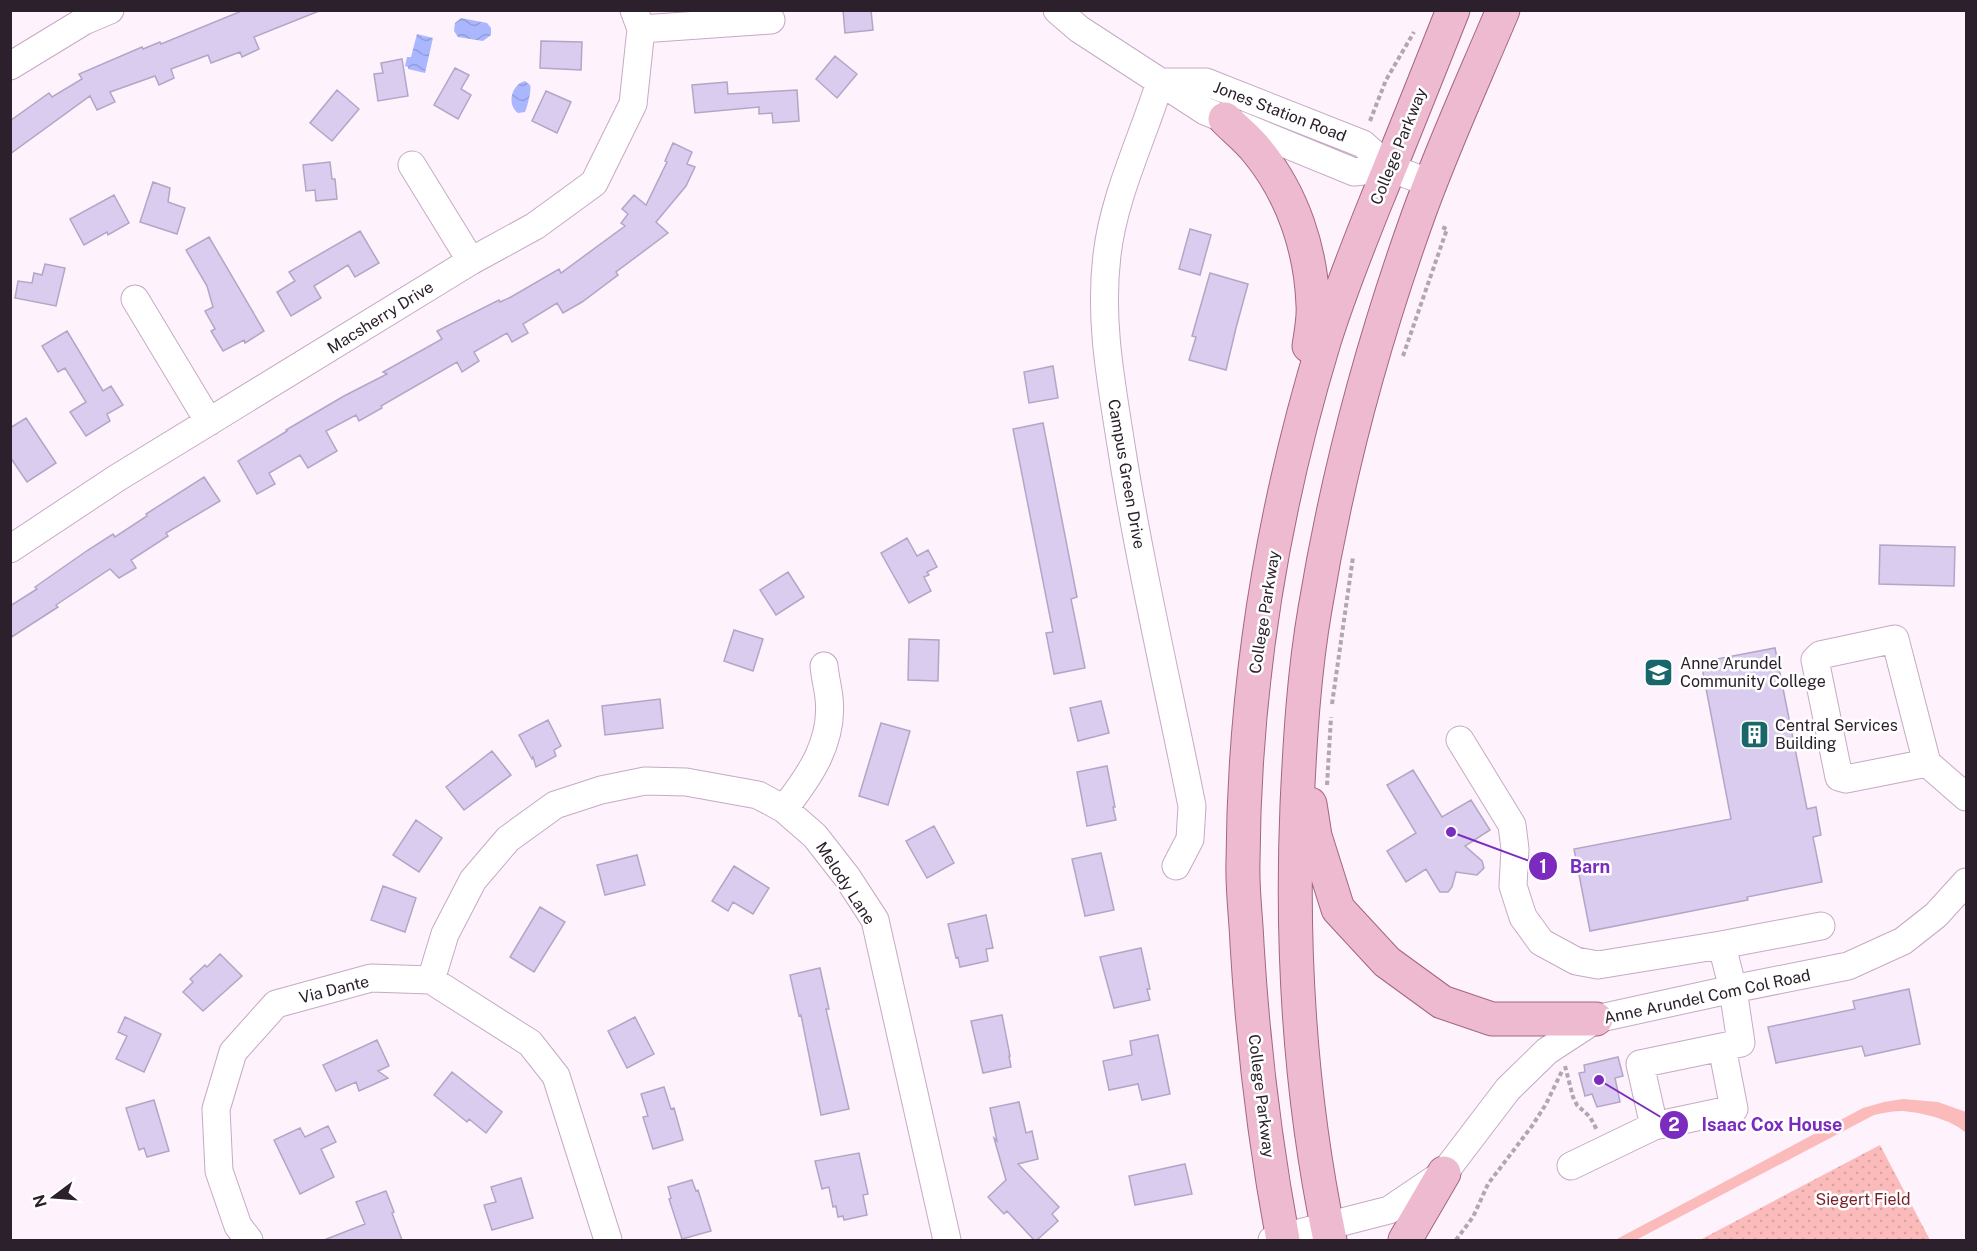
<svg xmlns="http://www.w3.org/2000/svg" width="1977" height="1251" font-family="'Public Sans',sans-serif">
<defs>
<pattern id="park-dots" width="8" height="8" patternUnits="userSpaceOnUse" patternTransform="scale(1.5)"><rect width="8" height="8" fill="#fcbbbb"/><path d="M2 2h.1M6 6h.1" fill="none" stroke="#d8a0a1" stroke-width="1.8" stroke-linecap="round"/></pattern>
<pattern id="water-waves" width="16" height="10" patternUnits="userSpaceOnUse" patternTransform="scale(1.5)"><rect width="16" height="10" fill="#aab7fe"/><path d="M0 5q4-4 8 0t8 0" fill="none" stroke="#929dda"/></pattern>
</defs>
<rect width="100%" height="100%" fill="#fef2fd"/>
<path fill="url(#park-dots)" d="M1880 1145 1930 1240H1700Z"/>
<path fill="#fcbbbb" d="M1903 1099 1938 1102 1966 1112V1133C1951 1119 1923 1113 1903 1111 1893 1111 1883 1113 1874 1115L1636 1240H1615L1863 1108 1884 1102Z"/>
<path fill="url(#water-waves)" d="M461 18 487 23 491 28V35L483 41 458 37 454 31 455 23Z
M417 34 433 38 425 73 408 69V67L405 66 407 57H411Z
M525 81 530 85C532 89 527 108 525 112L518 113C506 104 512 84 525 81Z"/>
<path fill="#d9ccef" stroke="#b2a6c7" stroke-width="1.5" d="M244 10 319 11 254 37 259 49 242 57 240 52 211 63 208 55 171 69 174 78 159 85 155 76 110 92 115 102 97 110 90 96 10 154V121L49 93 52 97 82 79 79 74 142 47 143 49 160 42 161 44Z
M843 10H871L873 30 845 33Z
M541 41 582 42 581 70 540 68Z
M835 56 857 74 837 98 816 79Z
M402 59 408 96 378 101 374 74 383 73 381 63Z
M455 68 469 75 461 89 471 95 458 119 434 105Z
M727 82 728 94 797 90 799 121 773 123 772 113 759 114V107L695 113 692 85Z
M337 90 359 109 332 141 310 123Z
M546 91 571 102 557 133 532 121Z
M673 143 692 152 687 164 695 167 686 186 656 222 668 233 616 272 618 275 582 302 563 313 557 303 523 324 528 333 512 342 507 333 474 352 479 361 462 372 457 362 381 406 382 408 359 421 356 415 326 431 337 451 308 468 300 455 269 473 275 484 257 494 238 461 287 431 286 430 344 396 387 374 383 372 442 339 437 331 499 300 500 302 511 297 559 269 561 273 625 226 621 223 628 214 622 209 634 195 646 205 667 162 665 161Z
M330 162 332 179H335L337 199 316 201 315 190 306 191 303 165Z
M153 182 170 188 168 202 185 208 177 234 140 222Z
M114 195 129 223 108 235 107 232 84 245 70 219Z
M1190 229 1211 235 1200 275 1179 269Z
M360 231 379 263 355 277 348 265 314 286 321 298 291 316 277 292 295 281 289 272Z
M209 237 264 331 245 343 244 340 223 351 211 331 215 329 205 311 213 307 207 286 186 250Z
M45 264 65 268 56 306 15 298 18 281 32 283 34 273 42 275Z
M1210 273 1248 284 1236 328 1226 370 1189 360 1196 337 1192 336Z
M67 331 103 391 111 386 123 405 107 414 110 421 86 436 70 412 86 402 65 368 58 372 42 346Z
M1053 366 1058 398 1029 403 1024 372Z
M26 418 56 463 27 482 10 457V428Z
M1043 423 1077 597 1071 599 1085 668 1054 674 1046 633 1053 632 1013 429Z
M204 477 220 501 166 533 168 536 131 560 136 568 119 578 110 569 56 605 58 607 10 638V606L37 589 35 587 88 550 113 534 115 537 147 516 146 514Z
M907 538 917 556 928 550 937 567 927 572 929 575 924 577 931 591 909 603 881 553Z
M1880 545 1955 547 1954 586 1879 584Z
M788 572 804 597 776 615 760 590Z
M734 630 763 639 753 671 724 661Z
M909 639 939 640 938 681 908 680Z
M1775 648 1807 809 1816 807 1821 835 1813 837 1822 882 1747 897 1748 900 1590 931 1574 849 1731 819 1701 662Z
M660 699 663 728 605 735 602 706Z
M1101 701 1109 733 1078 741 1070 708Z
M548 720 561 746 554 750 556 756 536 767 533 757 532 759 519 735Z
M881 723 910 731 888 805 859 796Z
M492 751 511 775 464 810 446 787Z
M1107 766 1115 807H1113L1116 820 1087 826 1077 772Z
M1413 770 1442 817 1471 800 1490 830 1465 846 1482 861 1484 868 1477 875 1456 872 1452 887 1448 892H1440L1438 889 1426 869 1406 882 1387 851 1416 833 1387 785Z
M416 820 442 838 419 872 393 855Z
M934 826 954 863 927 878 906 841Z
M1101 853 1114 910 1085 916 1072 859Z
M637 855 645 885 605 895 597 865Z
M734 866 769 888 753 914 733 902 728 911 712 901Z
M383 886 416 898 405 932 371 920Z
M540 907 565 922 534 972 510 957Z
M986 915 993 948 986 949 988 961 960 967 958 957 956 958 948 924Z
M1141 948 1150 989H1147L1150 1000 1114 1008 1100 957Z
M220 954 242 976 203 1011 183 992 193 982 190 979 205 965 207 967Z
M820 968 829 1009H826L849 1109 821 1115 801 1015 799 1016 790 975Z
M1909 989 1920 1044 1865 1056 1862 1046 1776 1063 1768 1027 1855 1009 1853 1001Z
M1002 1015 1010 1056H1009L1011 1067 983 1073 971 1021Z
M125 1017 161 1034 144 1072 116 1059 127 1036 118 1032Z
M635 1017 654 1054 627 1068 608 1031Z
M1158 1035 1170 1094 1142 1100 1138 1084 1109 1090 1103 1061 1132 1055 1130 1041Z
M377 1040 389 1066 378 1071 388 1078 359 1091 356 1082 336 1091 323 1065Z
M1618 1057 1623 1076 1615 1078 1620 1102 1597 1107 1592 1094 1585 1096 1579 1073 1585 1072 1584 1065Z
M452 1072 502 1112 486 1133 469 1119 467 1122 434 1095Z
M664 1087 671 1109 674 1108 683 1140 653 1149 643 1117 648 1116 641 1094Z
M154 1100 169 1151 147 1157 144 1148 139 1150 126 1108Z
M1019 1102 1026 1133 1032 1131 1038 1159 1018 1164 1059 1207 1052 1214 1058 1221 1037 1240H1034L1007 1211 1004 1214 988 1197 1006 1180 994 1138 997 1141 990 1108Z
M328 1126 336 1142 321 1149 334 1177 300 1194 274 1140 300 1128 305 1137Z
M859 1153 868 1194 863 1195 867 1215 844 1220 843 1216 838 1217 836 1206 833 1207 829 1187 822 1189 815 1161Z
M1185 1164 1192 1194 1135 1205 1129 1176Z
M521 1178 533 1218 492 1230 484 1205 496 1202 491 1187Z
M692 1180 696 1191 698 1190 711 1231 682 1239 669 1199 671 1198 668 1187Z
M386 1191 394 1212 392 1213 402 1240H324L365 1224 356 1202Z"/>
<g fill="none" stroke-linecap="round" stroke-linejoin="round">
<defs>
<path id="minor" d="M1057 10 1079 29 1205 111 1354 172 1390 168
M641 29 771 20
M10 66 84 21 110 10
M1160 82C1142 140 1114 195 1107 255 1099 320 1111 381 1121 445 1140 566 1168 686 1192 806L1190 839 1176 866
M1160 82H1206L1363 144 1390 168 1430 183
M412 165 471 261
M135 299 209 422
M10 549 117 478 471 261 535 226 594 183 633 104 641 29 634 10
M1460 740 1512 825 1515 849 1513 886 1523 917 1541 942 1576 961 1598 965 1721 945 1722 946 1733 989 1741 1043 1640 1064 1654 1126 1734 1109 1722 1047
M1927 763 1846 779 1839 777 1815 660 1820 655 1895 639 1927 763 1966 797
M784 809C809 777 834 742 829 698 828 688 825 677 824 666
M1721 945 1821 926
M431 980 445 934 473 880 508 839 555 805 601 790 645 781 686 782 758 795 784 809 815 836 847 877 875 920 947 1240
M1571 1166 1654 1126
M249 1240 238 1226 219 1171 216 1109 233 1052 276 1004 371 978 431 980 530 1043 556 1076 608 1240
M1272 1240 1389 1210 1444 1173 1508 1089 1547 1051 1596 1019 1733 989 1848 966 1903 941 1936 915 1966 882"/>
<path id="major" d="M1225 119C1236 130 1249 140 1258 152 1293 195 1311 250 1313 305 1314 318 1311 333 1309 346
M1310 804 1315 836 1338 909 1387 962 1442 1002 1492 1019H1596
M1283 1240C1265 1143 1253 1044 1247 944 1246 917 1242 889 1243 862 1244 686 1273 510 1324 342 1339 294 1358 246 1377 199 1403 136 1428 73 1453 10
M1330 1240C1300 1097 1291 950 1297 805 1300 739 1304 673 1315 609 1337 475 1372 344 1418 216 1443 146 1474 79 1503 10
M1405 1240 1444 1173"/>
</defs>
<use href="#minor" stroke="#c6aac5" stroke-width="29"/>
<use href="#major" stroke="#a36682" stroke-width="35"/>
<path stroke="#b1a6b1" stroke-width="4" stroke-dasharray="4.5 3" stroke-linecap="butt" d="M1370 121 1386 80 1414 32
M1403 356 1447 229 1442 227
M1332 704 1353 557
M1327 785 1331 717
M1565 1066 1573 1097 1577 1105 1590 1117 1597 1130
M1456 1240 1473 1217 1488 1184 1532 1126 1546 1104 1562 1071"/>
<use href="#minor" stroke="#fff" stroke-width="27"/>
<use href="#major" stroke="#eebad0" stroke-width="33"/>
</g>
<defs>
<symbol id="university-square" viewBox="-11 -11 22 22"><rect x="-9" y="-9" width="18" height="18" rx="4" fill="#19676b" stroke="#fff"/><path d="M0-5L7-2L0 1L-7-2ZM-4 1L0 2.5L4 1V4Q0 6-4 4Z" fill="#fff"/></symbol>
<symbol id="building-square" viewBox="-11 -11 22 22"><rect x="-9" y="-9" width="18" height="18" rx="4" fill="#19676b" stroke="#fff"/><path d="M-4-6H4V6H1V3H-1V6H-4ZM-2.5-4.3h1.7v1.8h-1.7ZM.8-4.3h1.7v1.8H.8ZM-2.5-1h1.7V.8h-1.7ZM.8-1h1.7V.8H.8Z" fill="#fff"/></symbol>
</defs>
<g fill-rule="evenodd">
<use href="#university-square" x="1642" y="656" width="33" height="33"/>
<use href="#building-square" x="1738" y="718" width="33" height="33"/>
</g>
<g text-anchor="middle" stroke-width="5" stroke-linejoin="round" paint-order="stroke">
<g font-size="16" fill="#2b202b" stroke="#fff">
<text transform="translate(1280 111) rotate(21)" y="6">Jones Station Road</text>
<text transform="translate(1398 146) rotate(-68)" y="6">College Parkway</text>
<text transform="translate(380 317) rotate(-32)" y="6">Macsherry Drive</text>
<text transform="translate(1127 474) rotate(80)" y="6">Campus Green Drive</text>
<text transform="translate(1264 612) rotate(-81)" y="6">College Parkway</text>
<text transform="translate(846 883) rotate(57)" y="6">Melody Lane</text>
<text transform="translate(334 989) rotate(-14)" y="6">Via Dante</text>
<text transform="translate(1707 996) rotate(-12)" y="6">Anne Arundel Com Col Road</text>
<text transform="translate(1262 1096) rotate(83)" y="6">College Parkway</text>
</g>
<g font-size="16" fill="#2b202b" stroke="#fff" text-anchor="start">
<text x="1680" y="669">Anne Arundel<tspan x="1680" dy="18">Community College</tspan></text>
<text x="1775" y="731">Central Services<tspan x="1775" dy="18">Building</tspan></text>
</g>
<g font-size="16" fill="#791d28" stroke="#fff">
<text x="1863" y="1205">Siegert Field</text>
</g>
</g>
<path fill="none" stroke="#7b2cbf" stroke-width="2" d="M1451 832L1543 866M1599 1080L1674 1125"/>
<g fill="#7b2cbf" stroke="#fff" stroke-width="2">
<circle cx="1451" cy="832" r="6"/>
<circle cx="1599" cy="1080" r="6"/>
<circle cx="1543" cy="866" r="15"/>
<circle cx="1674" cy="1125" r="15"/>
</g>
<g font-size="18" text-anchor="middle" font-weight="bold" fill="#fff">
<text x="1543" y="873">1</text>
<text x="1674" y="1131">2</text>
</g>
<g font-size="18" text-anchor="middle" font-weight="bold" fill="#7b2cbf" stroke="#fff" stroke-width="5" stroke-linejoin="round" paint-order="stroke">
<text x="1590" y="873">Barn</text>
<text x="1772" y="1131">Isaac Cox House</text>
</g>
<rect width="1977" height="1251" fill="none" stroke="#2b202b" stroke-width="24"/>
<g transform="translate(54 1197) rotate(254)" stroke="#ffffff" stroke-width="4.5" paint-order="stroke">
<path d="M0-4.5L10 22L0 15L-10 22Z" fill="#2b202b"/>
<text y="-9" font-size="16" font-weight="bold" text-anchor="middle" fill="#2b202b">N</text>
</g>
</svg>
